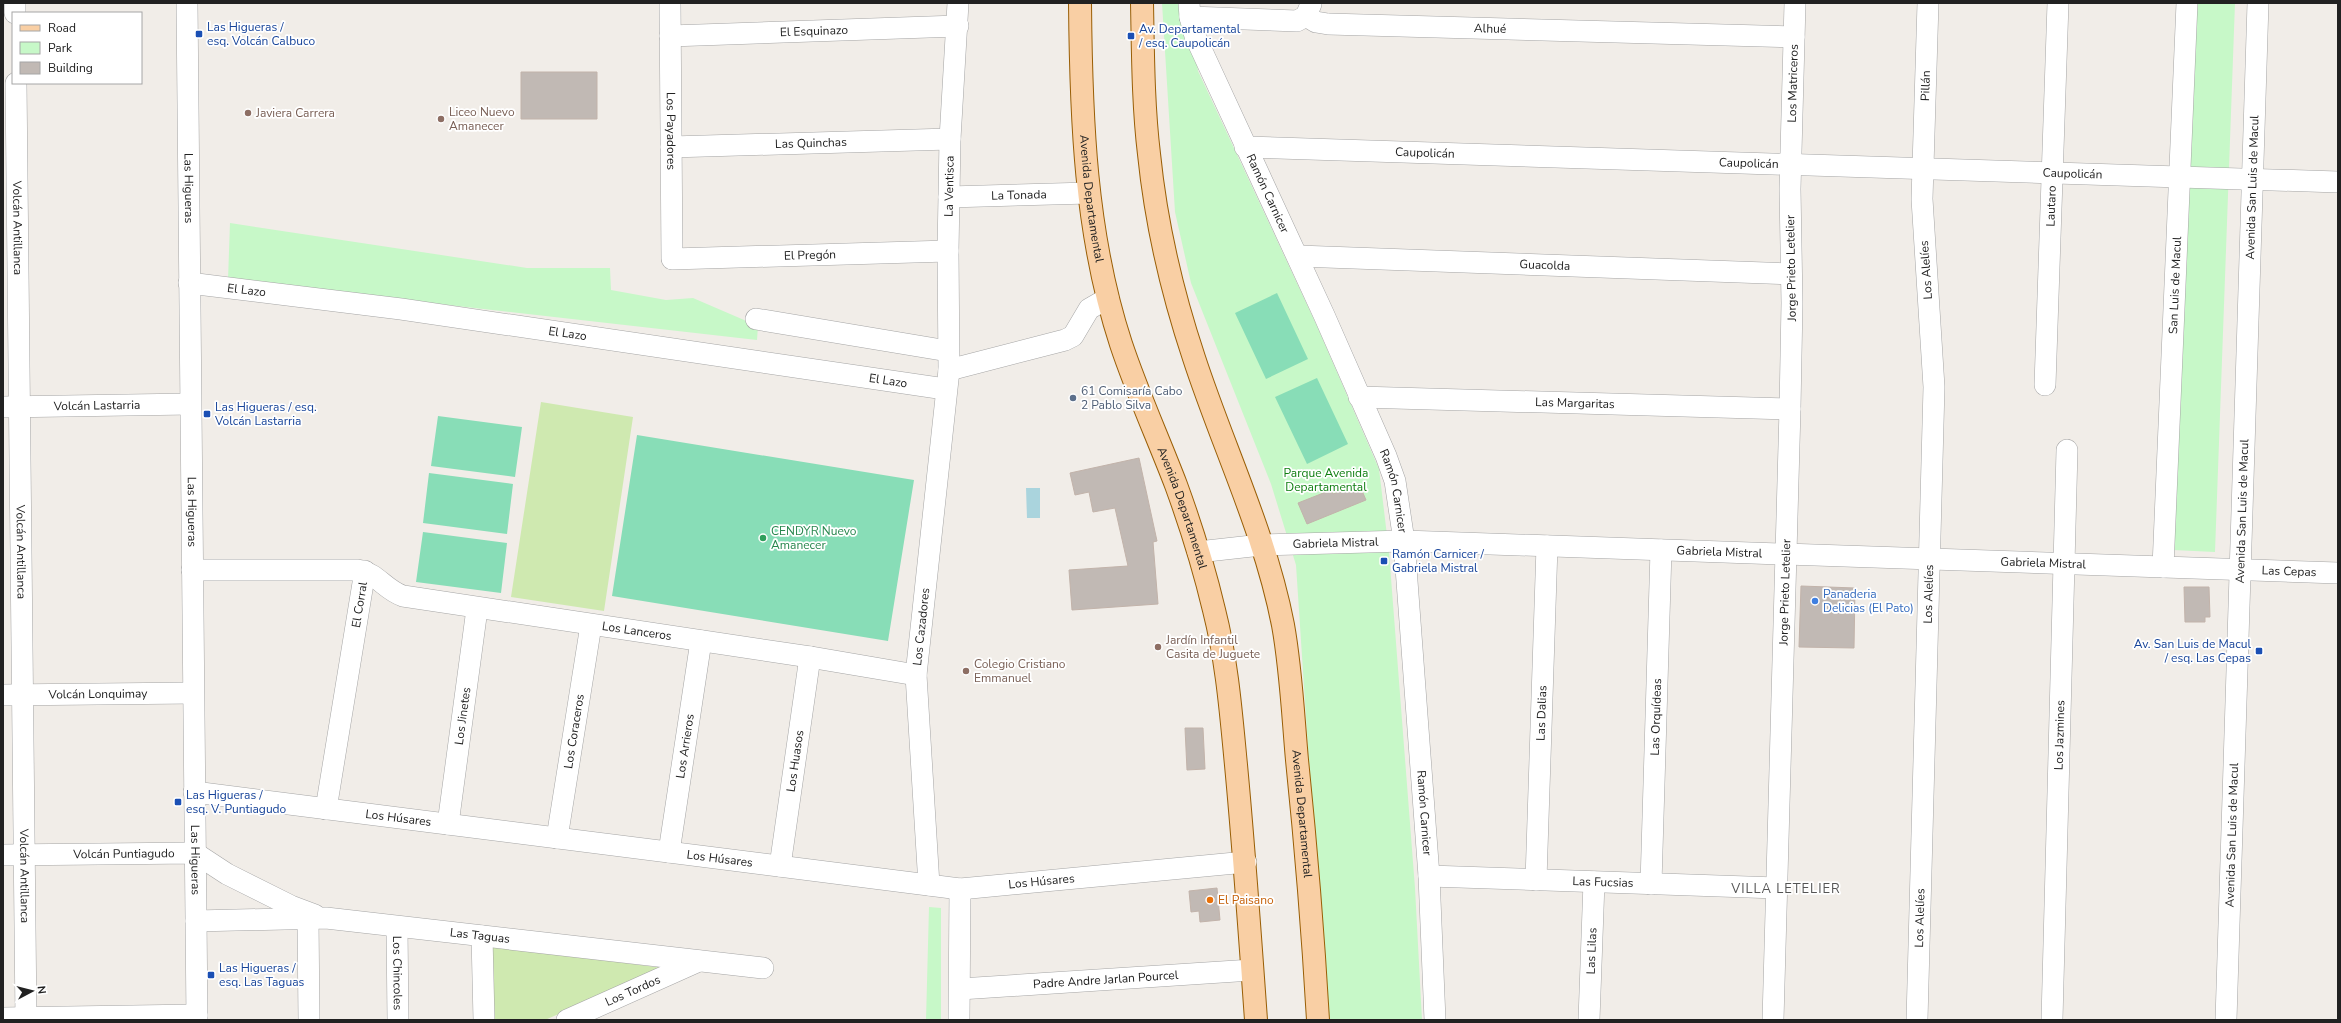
<svg xmlns="http://www.w3.org/2000/svg" width="2341" height="1023" font-family="'Nunito Sans',sans-serif">
<rect width="100%" height="100%" fill="#f1ede8"/>
<path fill="#cfe9b0" d="M541 402 633 417 604 611 511 597Z
M491 945 663 968 545 1020H493Z"/>
<path fill="#c7f8c8" d="M1162 3H1188L1198 71 1317 326 1379 469 1389 552 1415 888 1422 1020H1326L1296 565 1271 484 1191 283 1175 212Z
M2195 3H2235L2215 552 2173 550Z
M230 223 527 268H610L611 290 666 300 693 298 758 326 757 340 228 280Z
M929 907 941 908V1020H926Z"/>
<path fill="#88ddb7" d="M1277 293 1308 359 1266 379 1235 313Z
M1317 378 1348 444 1307 464 1275 397Z
M438 416 522 427 515 477 431 466Z
M637 435 914 480 888 641 612 596Z
M429 473 513 484 507 534 423 523Z
M423 532 507 543 501 593 416 582Z"/>
<path fill="#aad4dd" d="M1026 488H1040V518H1027Z"/>
<path fill="#c1b9b4" stroke="#c2b3aa" d="M521 72H597V119H521Z
M1139 458 1157 541 1153 542 1158 604 1072 610 1069 570 1128 566 1115 508 1093 512 1089 492 1075 495 1070 473Z
M1359 484 1366 500 1307 524 1298 503 1331 490 1333 494Z
M1801 586 1855 588 1854 648 1799 647Z
M2184 587H2209L2210 617H2205V622H2185Z
M1185 728H1203L1205 769 1187 770Z
M1217 888 1220 920 1200 922 1199 911 1191 912 1189 891Z"/>
<g fill="none" stroke-linecap="round" stroke-linejoin="round">
<defs>
<g id="minor">
<path d="M15 3V13"/>
<path id="s1" d="M187 3 197 1020"/>
<path id="s2" d="M670 3 672 259 948 251"/>
<path id="s3" d="M1189 3 1190 17 1195 36 1324 315 1386 456 1395 481 1404 541 1429 876 1435 1020"/>
<path id="s4" d="M1306 16 1316 22 1328 24 1794 37"/>
<path d="M1190 17 1297 21 1306 16 1311 4"/>
<path id="s5" d="M670 36 958 26"/>
<path id="s6" d="M16 83 26 1020"/>
<path id="s7" d="M671 147 950 139"/>
<path id="s8" d="M1245 147 2338 182"/>
<path id="s9" d="M949 197 1089 193"/>
<path id="s10" d="M1298 256 1791 274"/>
<path id="s11" d="M189 283 401 309 945 389"/>
<path d="M756 319 948 351"/>
<path d="M949 370 1065 340 1073 336 1089 309 1108 298"/>
<path id="s12" d="M2045 385 2058 3"/>
<path id="s13" d="M1359 397 1790 409"/>
<path id="s14" d="M3 407 190 404"/>
<path id="s15" d="M1198 552 1261 545 1404 541 2338 573"/>
<path id="s16" d="M2163 567 2187 3"/>
<path id="s17" d="M192 570H358C377 573 385 590 403 596L810 657 916 675"/>
<path id="s18" d="M3 695 193 693"/>
<path id="s19" d="M194 792 960 889 1246 862"/>
<path id="s20" d="M326 809 365 571"/>
<path id="s21" d="M448 824 477 609"/>
<path id="s22" d="M557 838 591 625"/>
<path id="s23" d="M669 852 701 641"/>
<path id="s24" d="M3 855 195 853 227 874 291 906 315 915"/>
<path id="s25" d="M780 866 810 657"/>
<path id="s26" d="M1429 876 1777 888"/>
<path id="s27" d="M1536 880 1547 546"/>
<path id="s28" d="M1651 884 1661 550"/>
<path id="s29" d="M929 885 916 675 949 370 948 251 950 139 958 3"/>
<path d="M308 919 309 1020"/>
<path id="s30" d="M196 921 326 918 763 968"/>
<path id="s31" d="M397 927 398 1020"/>
<path d="M482 936 484 1020"/>
<path id="s32" d="M960 989 1252 970"/>
<path d="M3 1018 197 1015"/>
<path id="s33" d="M567 1020 699 961"/>
<path d="M959 1020 960 889"/>
<path id="s34" d="M1589 1020 1594 882"/>
<path id="s35" d="M1773 1020 1790 409 1792 303 1790 189 1795 3"/>
<path id="s36" d="M1917 1020 1934 387 1922 199 1928 3"/>
<path id="s37" d="M2052 1020 2067 450"/>
<path id="s38" d="M2226 1020 2258 3"/>
</g>
<g id="major">
<path id="s39" d="M1080 3C1081 118 1085 234 1121 344 1137 392 1158 438 1176 485 1191 526 1204 568 1214 610 1227 661 1231 713 1236 765 1244 850 1250 935 1256 1020"/>
<path id="s40" d="M1142 3C1143 53 1143 104 1149 154 1156 223 1172 292 1194 358 1223 447 1265 532 1283 625 1291 669 1293 715 1297 760 1306 847 1313 933 1318 1020"/>
</g>
</defs>
<use href="#minor" stroke="#a5a5a5" stroke-width="22"/>
<use href="#major" stroke="#995e05" stroke-width="24"/>
<use href="#minor" stroke="#fff" stroke-width="21"/>
<use href="#major" stroke="#f9cfa4" stroke-width="22"/>
</g>
<g fill="#1a4fb4" stroke="#fff" stroke-width="1.5">
<rect x="195" y="30" width="8" height="8" rx="2"/>
<rect x="1127" y="32" width="8" height="8" rx="2"/>
<rect x="203" y="410" width="8" height="8" rx="2"/>
<rect x="1380" y="557" width="8" height="8" rx="2"/>
<rect x="2255" y="647" width="8" height="8" rx="2"/>
<rect x="174" y="798" width="8" height="8" rx="2"/>
<rect x="207" y="971" width="8" height="8" rx="2"/>
</g>
<g fill="#8d6e63" stroke="#fff" stroke-width="1.5">
<circle cx="248" cy="113" r="4"/>
<circle cx="441" cy="119" r="4"/>
<circle cx="1158" cy="647" r="4"/>
<circle cx="966" cy="671" r="4"/>
</g>
<circle fill="#5c6f8a" stroke="#fff" stroke-width="1.5" cx="1073" cy="398" r="4"/>
<circle fill="#2e9e5b" stroke="#fff" stroke-width="1.5" cx="763" cy="538" r="4"/>
<circle fill="#3f7fe0" stroke="#fff" stroke-width="1.5" cx="1815" cy="601" r="4"/>
<circle fill="#e8710a" stroke="#fff" stroke-width="1.5" cx="1210" cy="900" r="4"/>
<g text-anchor="middle" stroke-width="3.5" stroke-linejoin="round" paint-order="stroke">
<g font-size="12" fill="#164399" stroke="#fff" text-anchor="start">
<text x="207" y="31">Las Higueras /<tspan x="207" dy="14">esq. Volcán Calbuco</tspan></text>
<text x="1139" y="33">Av. Departamental<tspan x="1139" dy="14">/ esq. Caupolicán</tspan></text>
<text x="215" y="411">Las Higueras / esq.<tspan x="215" dy="14">Volcán Lastarria</tspan></text>
<text x="1392" y="558">Ramón Carnicer /<tspan x="1392" dy="14">Gabriela Mistral</tspan></text>
<text x="2251" y="648" text-anchor="end">Av. San Luis de Macul<tspan x="2251" dy="14">/ esq. Las Cepas</tspan></text>
<text x="186" y="799">Las Higueras /<tspan x="186" dy="14">esq. V. Puntiagudo</tspan></text>
<text x="219" y="972">Las Higueras /<tspan x="219" dy="14">esq. Las Taguas</tspan></text>
</g>
<g font-size="12" fill="#212121" stroke="#fff">
<text dy="4" stroke="none"><textPath href="#s4" startOffset="186">Alhué</textPath></text>
<text dy="4" stroke="none"><textPath href="#s5" startOffset="144">El Esquinazo</textPath></text>
<text dy="4" stroke="none"><textPath href="#s35" startOffset="937">Los Matriceros</textPath></text>
<text dy="4" stroke="none"><textPath href="#s36" startOffset="935">Pillán</textPath></text>
<text dy="4" stroke="none"><textPath href="#s2" startOffset="128">Los Payadores</textPath></text>
<text dy="4" stroke="none"><textPath href="#s7" startOffset="140">Las Quinchas</textPath></text>
<text dy="4" stroke="none"><textPath href="#s8" startOffset="180">Caupolicán</textPath></text>
<text dy="4" stroke="none"><textPath href="#s8" startOffset="504">Caupolicán</textPath></text>
<text dy="4" stroke="none"><textPath href="#s8" startOffset="828">Caupolicán</textPath></text>
<text dy="4" stroke="none"><textPath href="#s29" startOffset="701">La Ventisca</textPath></text>
<text dy="4" stroke="none"><textPath href="#s1" startOffset="185">Las Higueras</textPath></text>
<text dy="4" stroke="none"><textPath href="#s38" startOffset="833">Avenida San Luis de Macul</textPath></text>
<text dy="4" stroke="none"><textPath href="#s3" startOffset="207">Ramón Carnicer</textPath></text>
<text dy="4" stroke="none"><textPath href="#s9" startOffset="70">La Tonada</textPath></text>
<text dy="4" stroke="none"><textPath href="#s39" startOffset="196">Avenida Departamental</textPath></text>
<text dy="4" stroke="none"><textPath href="#s12" startOffset="179">Lautaro</textPath></text>
<text dy="4" stroke="none"><textPath href="#s6" startOffset="145">Volcán Antillanca</textPath></text>
<text dy="4" stroke="none"><textPath href="#s2" startOffset="394">El Pregón</textPath></text>
<text dy="4" stroke="none"><textPath href="#s10" startOffset="247">Guacolda</textPath></text>
<text transform="translate(1791 268) rotate(-91)" y="4">Jorge Prieto Letelier</text>
<text transform="translate(1926 270) rotate(-94)" y="4">Los Alelíes</text>
<text dy="4" stroke="none"><textPath href="#s16" startOffset="282">San Luis de Macul</textPath></text>
<text dy="4" stroke="none"><textPath href="#s11" startOffset="58">El Lazo</textPath></text>
<text dy="4" stroke="none"><textPath href="#s11" startOffset="382">El Lazo</textPath></text>
<text dy="4" stroke="none"><textPath href="#s11" startOffset="706">El Lazo</textPath></text>
<text dy="4" stroke="none"><textPath href="#s13" startOffset="216">Las Margaritas</textPath></text>
<text dy="4" stroke="none"><textPath href="#s14" startOffset="94">Volcán Lastarria</textPath></text>
<text dy="4" stroke="none"><textPath href="#s3" startOffset="531">Ramón Carnicer</textPath></text>
<text dy="4" stroke="none"><textPath href="#s39" startOffset="520">Avenida Departamental</textPath></text>
<text dy="4" stroke="none"><textPath href="#s38" startOffset="509">Avenida San Luis de Macul</textPath></text>
<text dy="4" stroke="none"><textPath href="#s1" startOffset="509">Las Higueras</textPath></text>
<text dy="4" stroke="none"><textPath href="#s15" startOffset="138">Gabriela Mistral</textPath></text>
<text dy="4" stroke="none"><textPath href="#s6" startOffset="469">Volcán Antillanca</textPath></text>
<text dy="4" stroke="none"><textPath href="#s15" startOffset="522">Gabriela Mistral</textPath></text>
<text dy="4" stroke="none"><textPath href="#s15" startOffset="846">Gabriela Mistral</textPath></text>
<text dy="4" stroke="none"><textPath href="#s15" startOffset="1092">Las Cepas</textPath></text>
<text dy="4" stroke="none"><textPath href="#s35" startOffset="428">Jorge Prieto Letelier</textPath></text>
<text dy="4" stroke="none"><textPath href="#s36" startOffset="426">Los Alelíes</textPath></text>
<text dy="4" stroke="none"><textPath href="#s20" startOffset="207">El Corral</textPath></text>
<text dy="4" stroke="none"><textPath href="#s29" startOffset="259">Los Cazadores</textPath></text>
<text dy="4" stroke="none"><textPath href="#s17" startOffset="455">Los Lanceros</textPath></text>
<text dy="4" stroke="none"><textPath href="#s18" startOffset="95">Volcán Lonquimay</textPath></text>
<text dy="4" stroke="none"><textPath href="#s27" startOffset="167">Las Dalias</textPath></text>
<text dy="4" stroke="none"><textPath href="#s21" startOffset="109">Los Jinetes</textPath></text>
<text dy="4" stroke="none"><textPath href="#s28" startOffset="167">Las Orquídeas</textPath></text>
<text dy="4" stroke="none"><textPath href="#s22" startOffset="108">Los Coraceros</textPath></text>
<text dy="4" stroke="none"><textPath href="#s37" startOffset="285">Los Jazmines</textPath></text>
<text dy="4" stroke="none"><textPath href="#s23" startOffset="107">Los Arrieros</textPath></text>
<text dy="4" stroke="none"><textPath href="#s25" startOffset="106">Los Huasos</textPath></text>
<text dy="4" stroke="none"><textPath href="#s40" startOffset="832">Avenida Departamental</textPath></text>
<text dy="4" stroke="none"><textPath href="#s3" startOffset="855">Ramón Carnicer</textPath></text>
<text dy="4" stroke="none"><textPath href="#s19" startOffset="206">Los Húsares</textPath></text>
<text dy="4" stroke="none"><textPath href="#s38" startOffset="185">Avenida San Luis de Macul</textPath></text>
<text dy="4" stroke="none"><textPath href="#s24" startOffset="121">Volcán Puntiagudo</textPath></text>
<text dy="4" stroke="none"><textPath href="#s19" startOffset="530">Los Húsares</textPath></text>
<text dy="4" stroke="none"><textPath href="#s1" startOffset="857">Las Higueras</textPath></text>
<text dy="4" stroke="none"><textPath href="#s6" startOffset="793">Volcán Antillanca</textPath></text>
<text dy="4" stroke="none"><textPath href="#s19" startOffset="854">Los Húsares</textPath></text>
<text dy="4" stroke="none"><textPath href="#s26" startOffset="174">Las Fucsias</textPath></text>
<text dy="4" stroke="none"><textPath href="#s36" startOffset="102">Los Alelíes</textPath></text>
<text dy="4" stroke="none"><textPath href="#s30" startOffset="285">Las Taguas</textPath></text>
<text dy="4" stroke="none"><textPath href="#s34" startOffset="69">Las Lilas</textPath></text>
<text dy="4" stroke="none"><textPath href="#s31" startOffset="46">Los Chincoles</textPath></text>
<text dy="4" stroke="none"><textPath href="#s32" startOffset="146">Padre Andre Jarlan Pourcel</textPath></text>
<text dy="4" stroke="none"><textPath href="#s33" startOffset="72">Los Tordos</textPath></text>
</g>
<g font-size="12" fill="#785e54" stroke="#fff" text-anchor="start">
<text x="449" y="116">Liceo Nuevo<tspan x="449" dy="14">Amanecer</tspan></text>
<text x="256" y="117">Javiera Carrera</text>
<text x="1166" y="644">Jardín Infantil<tspan x="1166" dy="14">Casita de Juguete</tspan></text>
<text x="974" y="668">Colegio Cristiano<tspan x="974" dy="14">Emmanuel</tspan></text>
</g>
<g font-size="12" fill="#4e5e75" stroke="#fff" text-anchor="start">
<text x="1081" y="395">61 Comisaría Cabo<tspan x="1081" dy="14">2 Pablo Silva</tspan></text>
</g>
<g font-size="12" fill="#0f7e11" stroke="#fff">
<text x="1326" y="477">Parque Avenida<tspan x="1326" dy="14">Departamental</tspan></text>
</g>
<g font-size="12" fill="#27864d" stroke="#fff" text-anchor="start">
<text x="771" y="535">CENDYR Nuevo<tspan x="771" dy="14">Amanecer</tspan></text>
</g>
<g font-size="12" fill="#366cbe" stroke="#fff" text-anchor="start">
<text x="1823" y="598">Panaderia<tspan x="1823" dy="14">Delicias (El Pato)</tspan></text>
</g>
<g font-size="12" fill="#c56008" stroke="#fff" text-anchor="start">
<text x="1218" y="904">El Paisano</text>
</g>
<g font-size="13" letter-spacing="1" fill="#545454" stroke="#fff">
<text x="1786" y="893">VILLA LETELIER</text>
</g>
</g>
<rect width="2341" height="1023" fill="none" stroke="#212121" stroke-width="8"/>
<rect x="12" y="12" width="130" height="72" fill="#ffffff" stroke="#a6a6a6"/>
<rect x="20" y="25" width="20" height="6" fill="#f9cfa4" stroke="#a6a6a6"/>
<text x="48" y="32" font-size="12" fill="#212121">Road</text>
<rect x="20" y="42" width="20" height="12" fill="#c7f8c8" stroke="#a6a6a6"/>
<text x="48" y="52" font-size="12" fill="#212121">Park</text>
<rect x="20" y="62" width="20" height="12" fill="#c1b9b4" stroke="#a6a6a6"/>
<text x="48" y="72" font-size="12" fill="#212121">Building</text>
<g transform="translate(32 991) rotate(83)" stroke="#ffffff" stroke-width="3" paint-order="stroke">
<path d="M0-3L7 15L0 10L-7 15Z" fill="#212121"/>
<text y="-6" font-size="11" font-weight="bold" text-anchor="middle" fill="#212121">N</text>
</g>
</svg>
